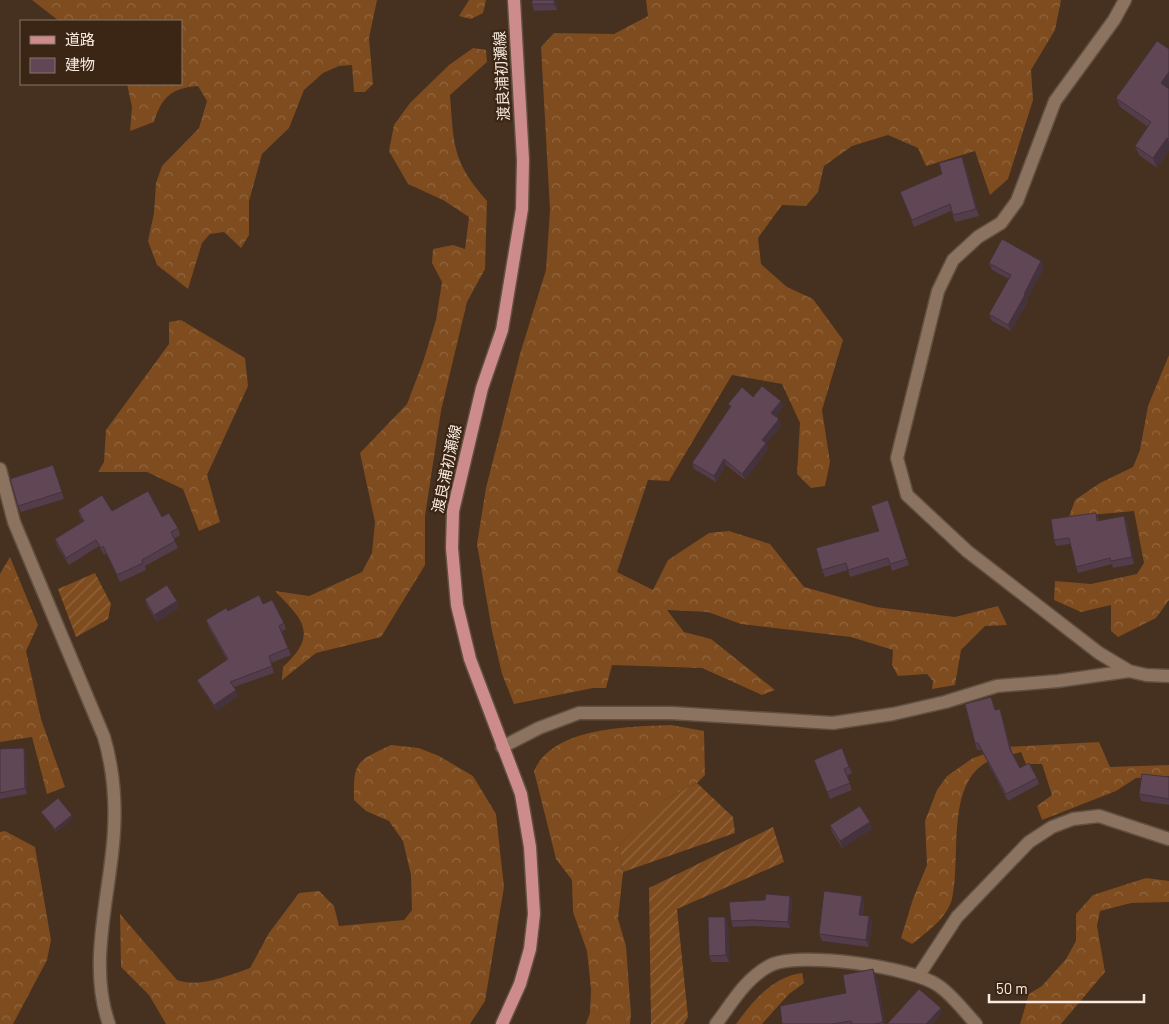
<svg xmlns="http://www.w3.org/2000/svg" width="1169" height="1024" font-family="Barlow,'Noto Sans JP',sans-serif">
<defs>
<pattern id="forest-crowns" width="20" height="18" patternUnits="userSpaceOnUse" patternTransform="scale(1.25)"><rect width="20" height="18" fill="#7e4c1f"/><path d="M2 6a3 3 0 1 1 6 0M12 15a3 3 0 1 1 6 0" fill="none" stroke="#91663f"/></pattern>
<pattern id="garden-furrows" width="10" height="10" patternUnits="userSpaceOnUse" patternTransform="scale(1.25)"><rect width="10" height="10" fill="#7e4c1f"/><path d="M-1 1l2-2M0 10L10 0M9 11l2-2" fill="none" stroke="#91663f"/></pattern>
</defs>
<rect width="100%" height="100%" fill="#46301f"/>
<path fill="url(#forest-crowns)" d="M32 0H377L369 38 373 84 365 92H354L352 65 339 66 323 73 304 90 289 128 262 154 249 201V235L241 248 224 232 210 234 202 243 188 289 157 265 148 241 154 213 156 183 162 166 199 128 207 101 198 86C171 88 162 97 154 122L130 131 132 107 127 84H181V21H59Z
M469 0H486L483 13 471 19 459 16Z
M646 0H1061L1055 30 1031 70 1033 100 1008 179 990 195 975 151 926 166 918 148 888 135 852 146 824 166 818 192 806 206 782 205 758 238 761 264 787 287 813 299 843 340 822 410 830 462 825 486 811 488 797 474 800 423 782 384 732 375 669 481 648 480 617 572 653 590 668 560 709 533 729 531 770 544 804 587 876 607 955 617 998 606 1007 625 985 626 961 650 955 685 932 689 933 681 927 674 898 676 892 665 893 650 851 637 741 624 708 612 667 610 684 632 711 639 775 690 762 695 702 668 612 665 606 688H593L514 704 502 674 492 631 477 544 486 488 520 354 546 270 550 210 541 47 554 33 614 34 648 16Z
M473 48 486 50 487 62 450 95C454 146 452 161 487 201L485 269 467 302 441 411 425 516V565L381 637 316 653 282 680 283 667C319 634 303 620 275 591L309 596 362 572 372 553 375 522 360 453 407 404 423 362 436 320 442 282 432 263 433 249 453 245 465 249 469 217 443 200 408 184 389 151 394 125 410 103 449 65Z
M181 320 245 358 248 386 207 475 220 522 199 531 183 489 147 472H98L104 462 106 430 169 344V322Z
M1169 355V600L1156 618 1118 637 1111 631V605L1081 612 1054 600 1055 581 1091 584 1137 574 1144 563 1134 511 1069 517 1075 500 1100 483 1133 467 1140 450 1148 406Z
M10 557 38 625 26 651 41 719 65 787 47 794 32 737 0 742V574Z
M671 725 704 731 705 775 697 783 662 801 619 845 623 872 618 919 626 946 631 1014 630 1024H586L590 1013 591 989 587 951 573 912 572 880 556 859 534 771C554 726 629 727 671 725Z
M1099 742 1110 767 1169 765V776L1136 778 1116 791 1042 820 1037 806 1052 795 1042 764H1026L1021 752C1012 755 1000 756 991 760 944 781 962 858 952 899 947 918 926 933 912 944L901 938 913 899 927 865 925 821 937 790 947 776 973 758 1006 747Z
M391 745 419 748 439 756 473 776 496 814 504 887 485 1001 470 1024H166L149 995 121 967 120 914 177 980C200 988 227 976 250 968L269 933 299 893 319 891 334 906 339 926 404 920 412 910 411 875 403 841 389 821 366 811 354 800C353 761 357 761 391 745Z
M5 831 35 847 51 940 47 960 13 1024H0V832Z
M1146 878 1169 881V902L1131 903 1100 911 1097 926 1105 972 1061 1024H1020L1029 994 1042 986 1066 959 1076 941V914L1093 895Z
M802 973 804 983 789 994 762 1024H736C753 1001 772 977 802 973Z"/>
<path fill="url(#garden-furrows)" d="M95 573 111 604 108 619 76 637 58 589Z
M697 783 733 817 735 833 623 872 619 845 662 801Z
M773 827 784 862 677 909 688 1017 684 1024H651L649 888Z"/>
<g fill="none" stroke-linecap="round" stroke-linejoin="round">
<defs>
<path id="minor" d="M1125 0 1114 20 1055 101 1017 201 1001 223 978 237 953 260 938 291 897 458 907 495 967 551 1099 653 1129 671 1146 675 1169 676
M0 469 14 522 104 737C113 768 116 798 114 831 111 892 87 963 109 1024
M502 747 539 728 579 713H671L833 723 893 714 945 702 997 686 1058 681 1129 671
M919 975 957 917 1029 842 1052 827 1073 819 1099 816 1169 839
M716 1024C732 1003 745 979 769 966 796 950 913 967 939 986 953 996 964 1011 976 1024"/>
<path id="major" d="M502 1024 520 984 530 949 534 914 530 847 521 794 470 659 457 605 452 548 453 511 482 388 502 330 522 209 523 160 514 0"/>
</defs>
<use href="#minor" stroke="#614f3f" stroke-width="15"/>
<use href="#major" stroke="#614f3f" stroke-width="15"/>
<use href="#minor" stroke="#8c7360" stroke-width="12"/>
<use href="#major" stroke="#cd8c8b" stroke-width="12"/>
</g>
<path fill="#533d4a" d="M532 0H556L557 10 534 11 532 4Z
M1168 88 1169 89V150L1157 168 1139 155 1135 146 1148 127 1120 107 1116 98Z
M965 164 979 216 955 222 951 211 914 227 903 199Z
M1041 261 1044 268 1027 299 1028 301 1011 331 992 321 989 314 1009 279 992 270 989 263Z
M753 397 781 401 783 407 776 416 782 425 766 444 768 449 745 480 726 465 716 482 694 469 692 463 730 407 728 404Z
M53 465 64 499 21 512 18 506Z
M890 507 909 565 892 571 890 565 850 577 848 570 825 577 822 570 879 531Z
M78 510 112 511 162 517 178 528 180 535 174 539 178 548 145 566 146 570 120 582 106 553 104 555 99 546 69 565 57 546 55 539 83 521 80 517Z
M1096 513 1099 521 1124 516 1127 522 1134 564 1113 568 1112 564 1078 573 1070 544 1056 546 1054 540Z
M145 599 177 601 179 608 157 622 147 606Z
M263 604 284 623 286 629 281 632 291 655 271 663 274 673 234 687 238 696 217 711 200 686 197 680 227 660 208 626 206 620 228 611Z
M991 697 995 710 1000 709 1012 752 1020 768 1037 778 1039 784 1008 801 981 750H977L975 743Z
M24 748 26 754 27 794 0 799V749Z
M842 748 852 773 847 776 852 790 830 799 814 760Z
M1169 777V805L1141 801 1139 794Z
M41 812 73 819 56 832 43 815Z
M830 825 872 829 842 848 832 832Z
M790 896 792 902 790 928 754 926 733 927 731 921 765 900Z
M862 896 864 903 863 915 869 916 872 922 869 947 822 941 819 934Z
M725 917 728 923 729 962H712L709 956Z
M877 978 885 1024H782L846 993Z"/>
<path fill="#44323c" d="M554 0H556L557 10 554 4Z
M1169 72V86L1164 92 1161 83Z
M1167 138 1169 142V150L1157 168 1153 158Z
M962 157 965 164 979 216 976 209Z
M1041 261 1044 268 1027 299 1028 301 1011 331 1008 325Z
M781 401 783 407 774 419 771 413Z
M779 419 782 425 766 444 768 449 745 480 742 474 762 440Z
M724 459 726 465 716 482 714 476Z
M1124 516 1127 522 1134 564 1132 557Z
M177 601 179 608 157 622 154 615Z
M236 690 238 696 217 711 214 705Z
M1000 709 1002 716 1013 757 1010 750Z
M24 748 26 754 27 794 25 788Z
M72 815 73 819 56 832 55 829Z
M870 822 872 829 842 848 840 841Z
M790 896 792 902 790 928 788 922Z
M862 896 864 903 862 921 859 915Z
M869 916 872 922 869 947 866 940Z
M725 917 728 923 729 962 726 955Z
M873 969 877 978 885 1024H883V1022Z
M941 1008 942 1013 933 1024H926Z"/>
<path fill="#614756" stroke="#44323c" d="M532 0H554V4H532Z
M1157 41 1169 49V72L1161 83 1169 89V139L1167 138 1153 158 1135 146 1151 122 1116 98Z
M962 157 976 209 953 215 950 204 912 220 900 192 942 174 939 163Z
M1002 239 1041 261 1024 294 1025 295 1008 325 989 314 1011 275 989 263Z
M762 386 781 401 771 413 779 419 762 440 766 443 742 474 724 459 714 476 692 463 731 406 728 404 742 387 753 397Z
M53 465 62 492 18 506 10 479Z
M148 491 162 517 169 513 178 528 171 532 175 541 142 560 143 563 117 575 103 546 101 548 96 540 66 558 55 539 84 521 78 510 102 495 112 511Z
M888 500 907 559 890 564 888 558 848 570 846 563 822 570 816 548 879 531 871 506Z
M1096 513 1097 521 1124 516 1132 557 1111 561 1110 558 1076 567 1069 538 1054 540 1051 519Z
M167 585 177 601 154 615 145 599Z
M259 595 263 604 272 600 284 623 279 626 288 648 269 656 272 666 230 682 236 690 214 705 197 680 228 659 206 620 226 608 228 611Z
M991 697 995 710 1000 709 1010 750 1020 768 1029 763 1037 778 1006 794 978 743H975L965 704Z
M24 748 25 788 0 793V749Z
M842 748 849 767 844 769 850 783 827 792 814 760Z
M1142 774 1169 777V799L1139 794Z
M58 798 72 815 55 829 41 812Z
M860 806 870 822 840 841 830 825Z
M824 891 862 896 859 915 869 916 866 940 819 934Z
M766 894 790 896 788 922 752 920 731 921 729 902 765 900Z
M708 917H725L726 955 709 956Z
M873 969 883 1022 874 1024H852L851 1021 832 1024H782L780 1006 846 993 843 975Z
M919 989 941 1008 926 1024H887Z"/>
<g text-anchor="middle" stroke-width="4.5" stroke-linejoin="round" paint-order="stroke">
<g font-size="15" fill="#f9ebe0" stroke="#3b2615">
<text transform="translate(502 76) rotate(-93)" y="5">渡良浦初瀬線</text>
<text transform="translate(447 469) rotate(-78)" y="5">渡良浦初瀬線</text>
</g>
</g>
<rect x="20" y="20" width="162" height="65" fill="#3b2615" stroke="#877566"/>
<rect x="30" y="36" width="25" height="8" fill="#cd8c8b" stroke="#877566"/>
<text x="65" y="45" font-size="15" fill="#f9ebe0">道路</text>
<rect x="30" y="58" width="25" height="15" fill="#614756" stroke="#877566"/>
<text x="65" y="70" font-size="15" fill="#f9ebe0">建物</text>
<path d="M989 994v8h155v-8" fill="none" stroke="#f9ebe0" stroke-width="2.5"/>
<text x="996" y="994" font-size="15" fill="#f9ebe0" stroke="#3b2615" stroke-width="4" paint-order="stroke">50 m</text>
</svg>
